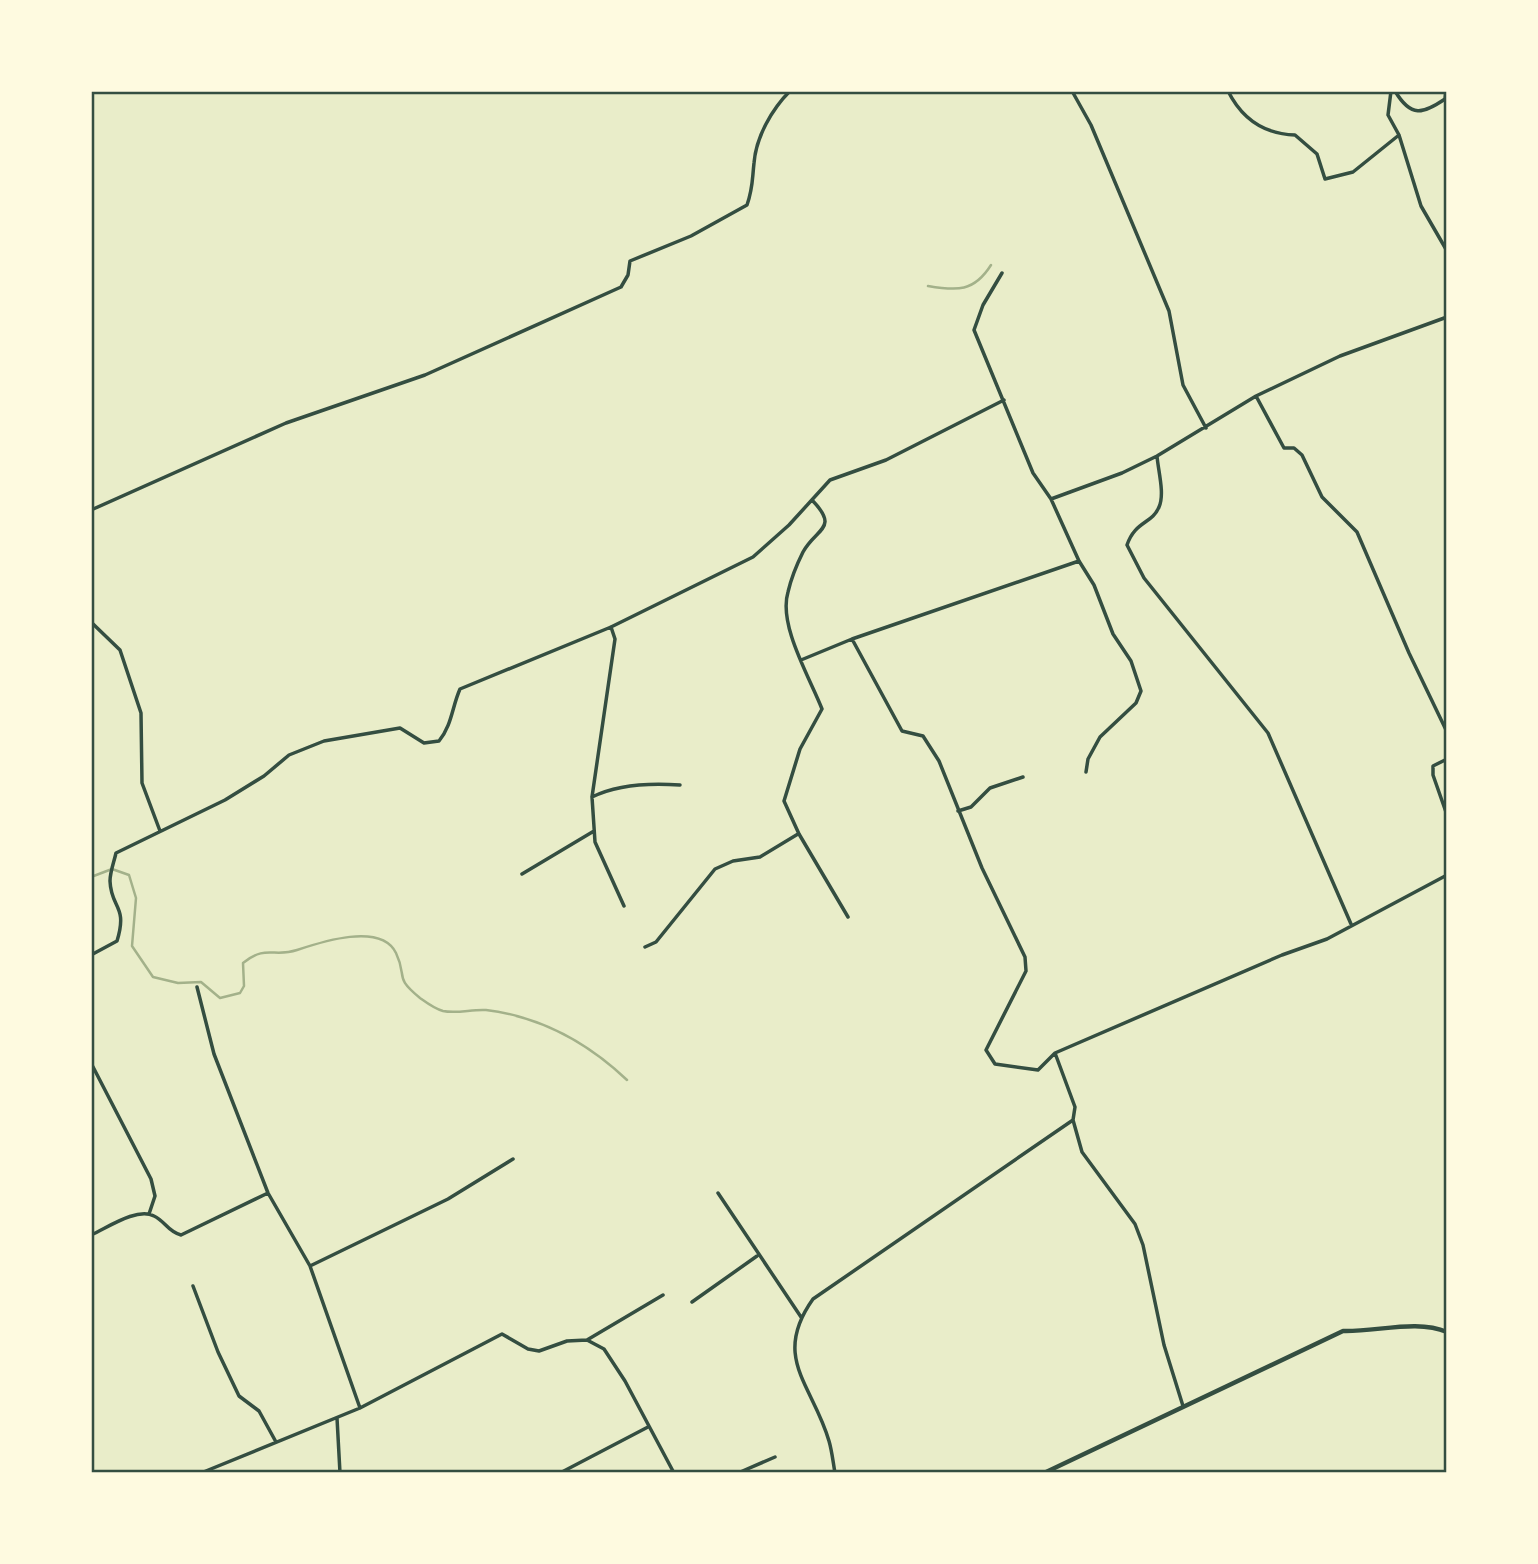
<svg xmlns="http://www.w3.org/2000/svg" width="1538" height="1564" font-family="'Varela Round',sans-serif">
<rect width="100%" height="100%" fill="#e9edc9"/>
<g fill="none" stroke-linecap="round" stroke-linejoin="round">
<path stroke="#a3b18a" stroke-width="2.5" d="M928 286C957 291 974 292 991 265
M91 877 112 869 129 875 136 898 132 946 153 977 178 983 201 982 220 998 240 993 244 986 243 963C267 944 273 958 297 950 321 942 381 922 396 953 408 978 393 976 420 998 427 1003 435 1009 443 1011 457 1014 472 1009 486 1010 542 1017 587 1042 627 1080"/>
<path stroke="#344e41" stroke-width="3.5" d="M1072 91 1091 125 1169 311 1183 385 1206 428
M1228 91C1242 119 1264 134 1295 135L1317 154 1325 179 1353 172 1399 135
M1391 91 1388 115 1399 135 1421 206 1447 251
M1395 91C1411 118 1423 114 1445 99L1446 91
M1002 273 983 305 974 330 1033 473 1051 499 1079 561 1094 585 1113 634 1131 661 1141 691 1136 703 1100 737 1088 759 1086 772
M1256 396 1284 448H1294L1302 455 1322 497 1357 532 1409 653 1447 732
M1157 456C1158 470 1165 494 1159 507 1152 524 1135 521 1127 545L1144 578 1268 733 1351 924
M1051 499 1122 473 1157 456 1256 396 1340 356 1447 317
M812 500C840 529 816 528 803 552 797 564 791 579 788 592 778 625 810 678 822 709L800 749 784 801 799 834 848 917
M91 510 286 423 425 375 621 287 628 275 630 261 691 236 747 205C753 188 752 181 754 163 756 137 772 109 790 91
M91 622 120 650 141 713 142 783 160 831
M611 627 615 639 592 797 595 842 624 906
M852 639 902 731 923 736 939 761 982 868 1025 957 1026 971 986 1050 995 1064 1038 1070 1055 1053
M801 660 852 639 1079 561
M1447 759 1433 766V775L1447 815
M592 797C618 784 652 783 680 785
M958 811 971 807 990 788 1023 777
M522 874 594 831
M645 947 656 942 715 869 733 861 760 857 798 834
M91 955 117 941C128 905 111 909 110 881 110 872 114 862 116 853L225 800 264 776 289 755 324 741 400 728 424 743 439 741C452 725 452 707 460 689L611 627 753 557 789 525 830 480 886 460 1004 400
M197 987 214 1054 268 1193 310 1266 360 1408
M91 1063 151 1179 155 1196 149 1214
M1073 1120 1082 1152 1135 1224 1143 1245 1164 1345 1183 1406
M718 1193 801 1317
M91 1235C107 1228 137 1207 154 1216 165 1221 168 1232 181 1235L268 1193
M310 1266 448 1199 513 1159
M193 1286 218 1352 239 1396 259 1411 276 1442
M692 1302 757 1256
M587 1340 663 1295
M337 1418 340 1473
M91 1470 92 1473
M201 1473 360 1408 502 1334 528 1349 539 1351 567 1341 587 1340 604 1349 625 1381 674 1473
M560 1473 648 1427
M738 1473 775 1457
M835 1473C833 1462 832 1451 829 1441 813 1385 771 1358 813 1299L1073 1120 1075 1107 1055 1053 1282 955 1327 939 1447 875"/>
<path stroke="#344e41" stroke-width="4.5" d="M1044 1473 1343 1331C1377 1332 1417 1319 1447 1332"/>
</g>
<rect width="1538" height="1564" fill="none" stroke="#fefae0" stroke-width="186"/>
<rect x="93" y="93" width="1352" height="1378" fill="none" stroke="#344e41" stroke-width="2.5"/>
</svg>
